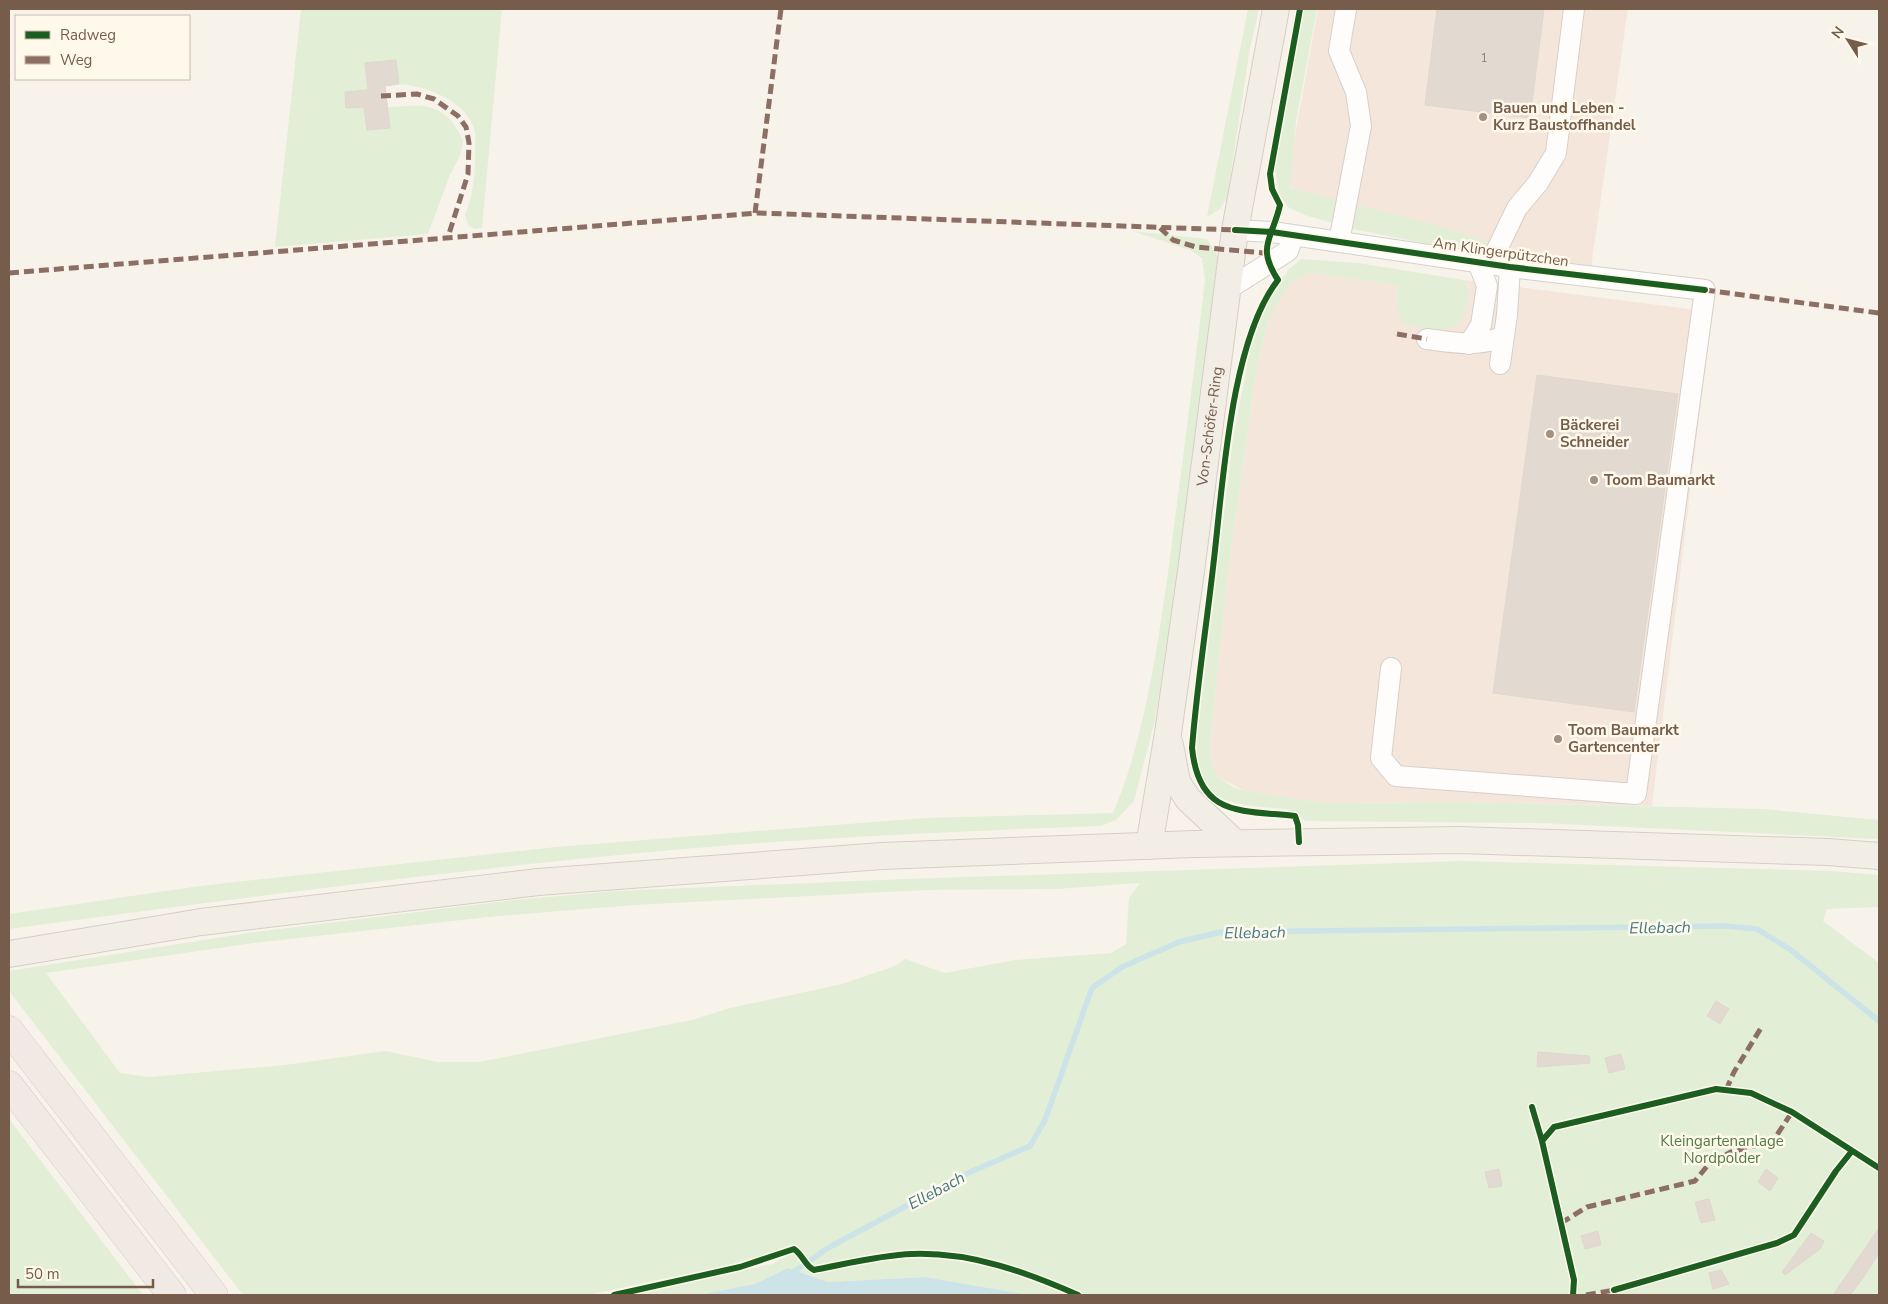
<svg xmlns="http://www.w3.org/2000/svg" width="1888" height="1304" font-family="'Nunito Sans',sans-serif">
<rect width="100%" height="100%" fill="#f7f3eb"/>
<path fill="#f5e6dc" d="M1318 9H1628L1591 268 1480 253 1316 201 1286 185Z
M1311 273 1398 285 1397 312 1469 288 1464 280 1712 312 1652 806 1457 802 1325 803 1245 791 1219 778 1211 763 1210 743 1228 572 1257 366 1269 318 1277 301 1291 281Z"/>
<path fill="#e2eed6" fill-rule="evenodd" d="M301 9H502L482 228 475 229 468 225 465 215C472 197 475 178 475 159 475 150 476 140 475 132 469 105 437 91 413 86 400 83 387 85 375 87L376 108C418 106 444 96 463 141L460 156 450 175 428 234 275 247Z
M1248 9H1259L1250 48 1227 198 1220 209 1207 217Z
M1304 9H1317L1296 121 1290 188 1436 225 1483 240 1492 248 1495 257 1353 229 1305 215 1288 207 1279 194 1275 168Z
M1132 231 1207 239 1218 256 1184 551 1154 724 1134 801 1116 820 1101 826C962 831 822 837 683 849 457 869 233 899 9 929V914L200 886 556 847 924 818 1113 813C1145 739 1159 638 1170 558 1182 465 1194 372 1205 280L1202 258 1190 250Z
M1301 259 1358 263 1464 280C1470 289 1468 296 1466 306 1462 341 1429 327 1404 324L1397 312 1398 285 1311 273 1291 282 1269 318 1257 366 1228 572 1210 743 1211 763 1219 778 1233 787 1245 791 1325 803 1457 802 1763 809 1879 820V839L1540 823 1305 821C1301 818 1297 813 1292 811 1284 808 1271 808 1262 807 1211 802 1195 790 1197 737L1233 439 1247 366 1252 340 1267 300 1289 269Z
M1463 861 1832 871 1879 875V907L1827 909 1823 921 1879 963V1295H1029L925 1277 828 1282 788 1268 756 1284 699 1295H634L772 1264 784 1257 782 1250 752 1260 588 1295H243L9 991V971L248 933 514 900 616 891 905 879ZM1140 883 1129 898 1126 944 1111 953 1015 960 945 973 905 959 895 966 842 984 730 1008 692 1020 479 1062H438L385 1051 285 1065 149 1077 120 1073 46 973 254 943 498 916 635 905 925 890 1057 889Z
M9 1119 143 1295H9Z"/>
<path fill="#cce4e8" d="M788 1268 828 1282 925 1277 1029 1295H699L755 1284Z"/>
<g fill="none" stroke-linecap="round" stroke-linejoin="round">
<path stroke="#cce4e8" stroke-width="5.5" d="M791 1274 828 1248 966 1174 1030 1146 1045 1120 1092 988 1122 967 1179 942 1221 932 1725 926 1757 929 1791 950 1879 1021"/>
</g>
<path fill="#e2d9d0" stroke="#e0d7cd" d="M1437 9H1544L1530 118 1425 105Z
M396 60 399 84 385 86 390 128 367 130 364 107 346 108 345 92 368 90 365 63Z
M1537 375 1678 394 1634 712 1493 693Z
M1716 1001 1729 1009 1720 1024 1707 1016Z
M1538 1052 1589 1056 1590 1063 1537 1067Z
M1621 1054 1625 1069 1609 1073 1605 1058Z
M1499 1169 1502 1186 1489 1188 1485 1172Z
M1766 1169 1778 1178 1770 1191 1758 1182Z
M1709 1199 1715 1220 1701 1223 1695 1202Z
M1879 1228V1253L1863 1278 1850 1295H1833Z
M1598 1231 1601 1245 1585 1249 1581 1236Z
M1811 1233 1824 1241 1820 1249 1785 1275 1782 1272Z
M1721 1270 1729 1284 1713 1289 1709 1273Z"/>
<g fill="none" stroke-linecap="round" stroke-linejoin="round">
<defs>
<path id="minor" d="M1235 230 1272 232 1510 267 1705 290 1636 794 1396 776 1381 758 1391 668
M1339 242 1361 126 1356 92 1339 51 1346 9
M1490 264 1517 208 1538 183 1556 153 1574 9
M1228 289 1288 251 1293 236
M1427 339C1454 343 1477 347 1502 337
M1469 344 1481 325 1487 286 1478 262
M1500 364 1507 315 1510 267"/>
<g id="major">
<path d="M1170 745 1177 782 1188 799 1235 843"/>
<path id="s1" d="M1149 846 1168 733 1191 571 1235 230 1276 9"/>
<path d="M9 954 201 922 538 882 882 856 1194 844 1459 840 1828 852 1879 856"/>
</g>
<path id="highway" d="M9 1030 214 1295
M9 1085 172 1295"/>
</defs>
<use href="#minor" stroke="#d6d0c9" stroke-width="22"/>
<use href="#major" stroke="#d6cec6" stroke-width="28"/>
<use href="#highway" stroke="#d6cec6" stroke-width="29"/>
<use href="#minor" stroke="#fefdfc" stroke-width="20"/>
<use href="#major" stroke="#f2eee6" stroke-width="26"/>
<use href="#highway" stroke="#f1e9e4" stroke-width="28"/>
<path stroke="#8d6e63" stroke-width="5" stroke-dasharray="10 5" stroke-linecap="butt" d="M381 96 417 94 434 99 458 116 466 127 469 143 468 174 448 237
M755 213 781 9
M1160 228 1173 240 1196 247 1265 253
M9 273 758 213 1235 230
M1705 290 1879 313
M1397 334 1427 339
M1726 1090 1734 1072 1761 1028
M1561 1223 1587 1207 1695 1181 1708 1165 1731 1152 1773 1141 1792 1112
M1586 1295 1614 1290 1615 1294"/>
<defs>
<path id="cycleway" d="M1235 230 1272 232 1510 267 1705 290
M1299 842 1298 825 1295 816C1240 810 1199 817 1192 748 1197 685 1207 622 1214 559 1223 482 1231 340 1278 280 1256 246 1272 240 1280 205L1272 189 1270 174 1300 9
M1532 1107 1542 1141 1574 1280 1573 1295
M1542 1141 1554 1127 1716 1089 1751 1093 1792 1112 1879 1168
M1614 1290 1777 1243 1794 1235 1836 1171 1852 1151
M614 1295 740 1267 794 1249C803 1255 805 1266 814 1270 846 1264 880 1255 912 1254 971 1252 1026 1272 1078 1295"/>
</defs>
<use href="#cycleway" stroke="#fff9ec" stroke-width="9"/>
<use href="#cycleway" stroke="#1b5e20" stroke-width="6"/>
</g>
<g fill="#a39283" stroke="#fff9ec" stroke-width="2">
<circle cx="1483" cy="117" r="5"/>
<circle cx="1550" cy="434" r="5"/>
<circle cx="1594" cy="480" r="5"/>
<circle cx="1558" cy="739" r="5"/>
</g>
<g text-anchor="middle" stroke-width="5" stroke-linejoin="round" paint-order="stroke">
<g font-size="12" fill="#937f6f">
<text x="1484" y="62">1</text>
</g>
<g font-size="15" font-weight="bold" fill="#765d4b" stroke="#fff9ec" text-anchor="start">
<text x="1493" y="113">Bauen und Leben -<tspan x="1493" dy="17">Kurz Baustoffhandel</tspan></text>
<text x="1560" y="430">Bäckerei<tspan x="1560" dy="17">Schneider</tspan></text>
<text x="1604" y="485">Toom Baumarkt</text>
<text x="1568" y="735">Toom Baumarkt<tspan x="1568" dy="17">Gartencenter</tspan></text>
</g>
<g font-size="15" fill="#765d4b" stroke="#fff9ec">
<text transform="translate(1501 252) rotate(8)" y="5">Am Klingerpützchen</text>
<text dy="5" stroke="none"><textPath href="#s1" startOffset="424">Von-Schöfer-Ring</textPath></text>
</g>
<g font-size="15" fill="#507b42" stroke="#fff9ec">
<text x="1722" y="1146">Kleingartenanlage<tspan x="1722" dy="17">Nordpolder</tspan></text>
</g>
<g font-size="16" font-style="italic" fill="#447a89" stroke="#fff9ec">
<text transform="translate(1660 927) rotate(-1)" y="6">Ellebach</text>
<text transform="translate(1255 932) rotate(-1)" y="6">Ellebach</text>
<text transform="translate(936 1190) rotate(-28)" y="6">Ellebach</text>
</g>
</g>
<rect width="1888" height="1304" fill="none" stroke="#765d4b" stroke-width="20"/>
<rect x="15" y="15" width="175" height="65" fill="#fff9ec" stroke="#c8bbac"/>
<rect x="25" y="31" width="25" height="8" fill="#1b5e20" stroke="#c8bbac"/>
<text x="60" y="40" font-size="15" fill="#765d4b">Radweg</text>
<rect x="25" y="56" width="25" height="8" fill="#8d6e63" stroke="#c8bbac"/>
<text x="60" y="65" font-size="15" fill="#765d4b">Weg</text>
<g transform="translate(1848 40) rotate(306)" stroke="#fff9ec" stroke-width="4" paint-order="stroke">
<path d="M0-4L9 19L0 12L-9 19Z" fill="#765d4b"/>
<text y="-8" font-size="14" font-weight="bold" text-anchor="middle" fill="#765d4b">N</text>
</g>
<path d="M18 1279v8h135v-8" fill="none" stroke="#765d4b" stroke-width="2.5"/>
<text x="25" y="1279" font-size="15" fill="#765d4b" stroke="#fff9ec" stroke-width="4" paint-order="stroke">50 m</text>
</svg>
